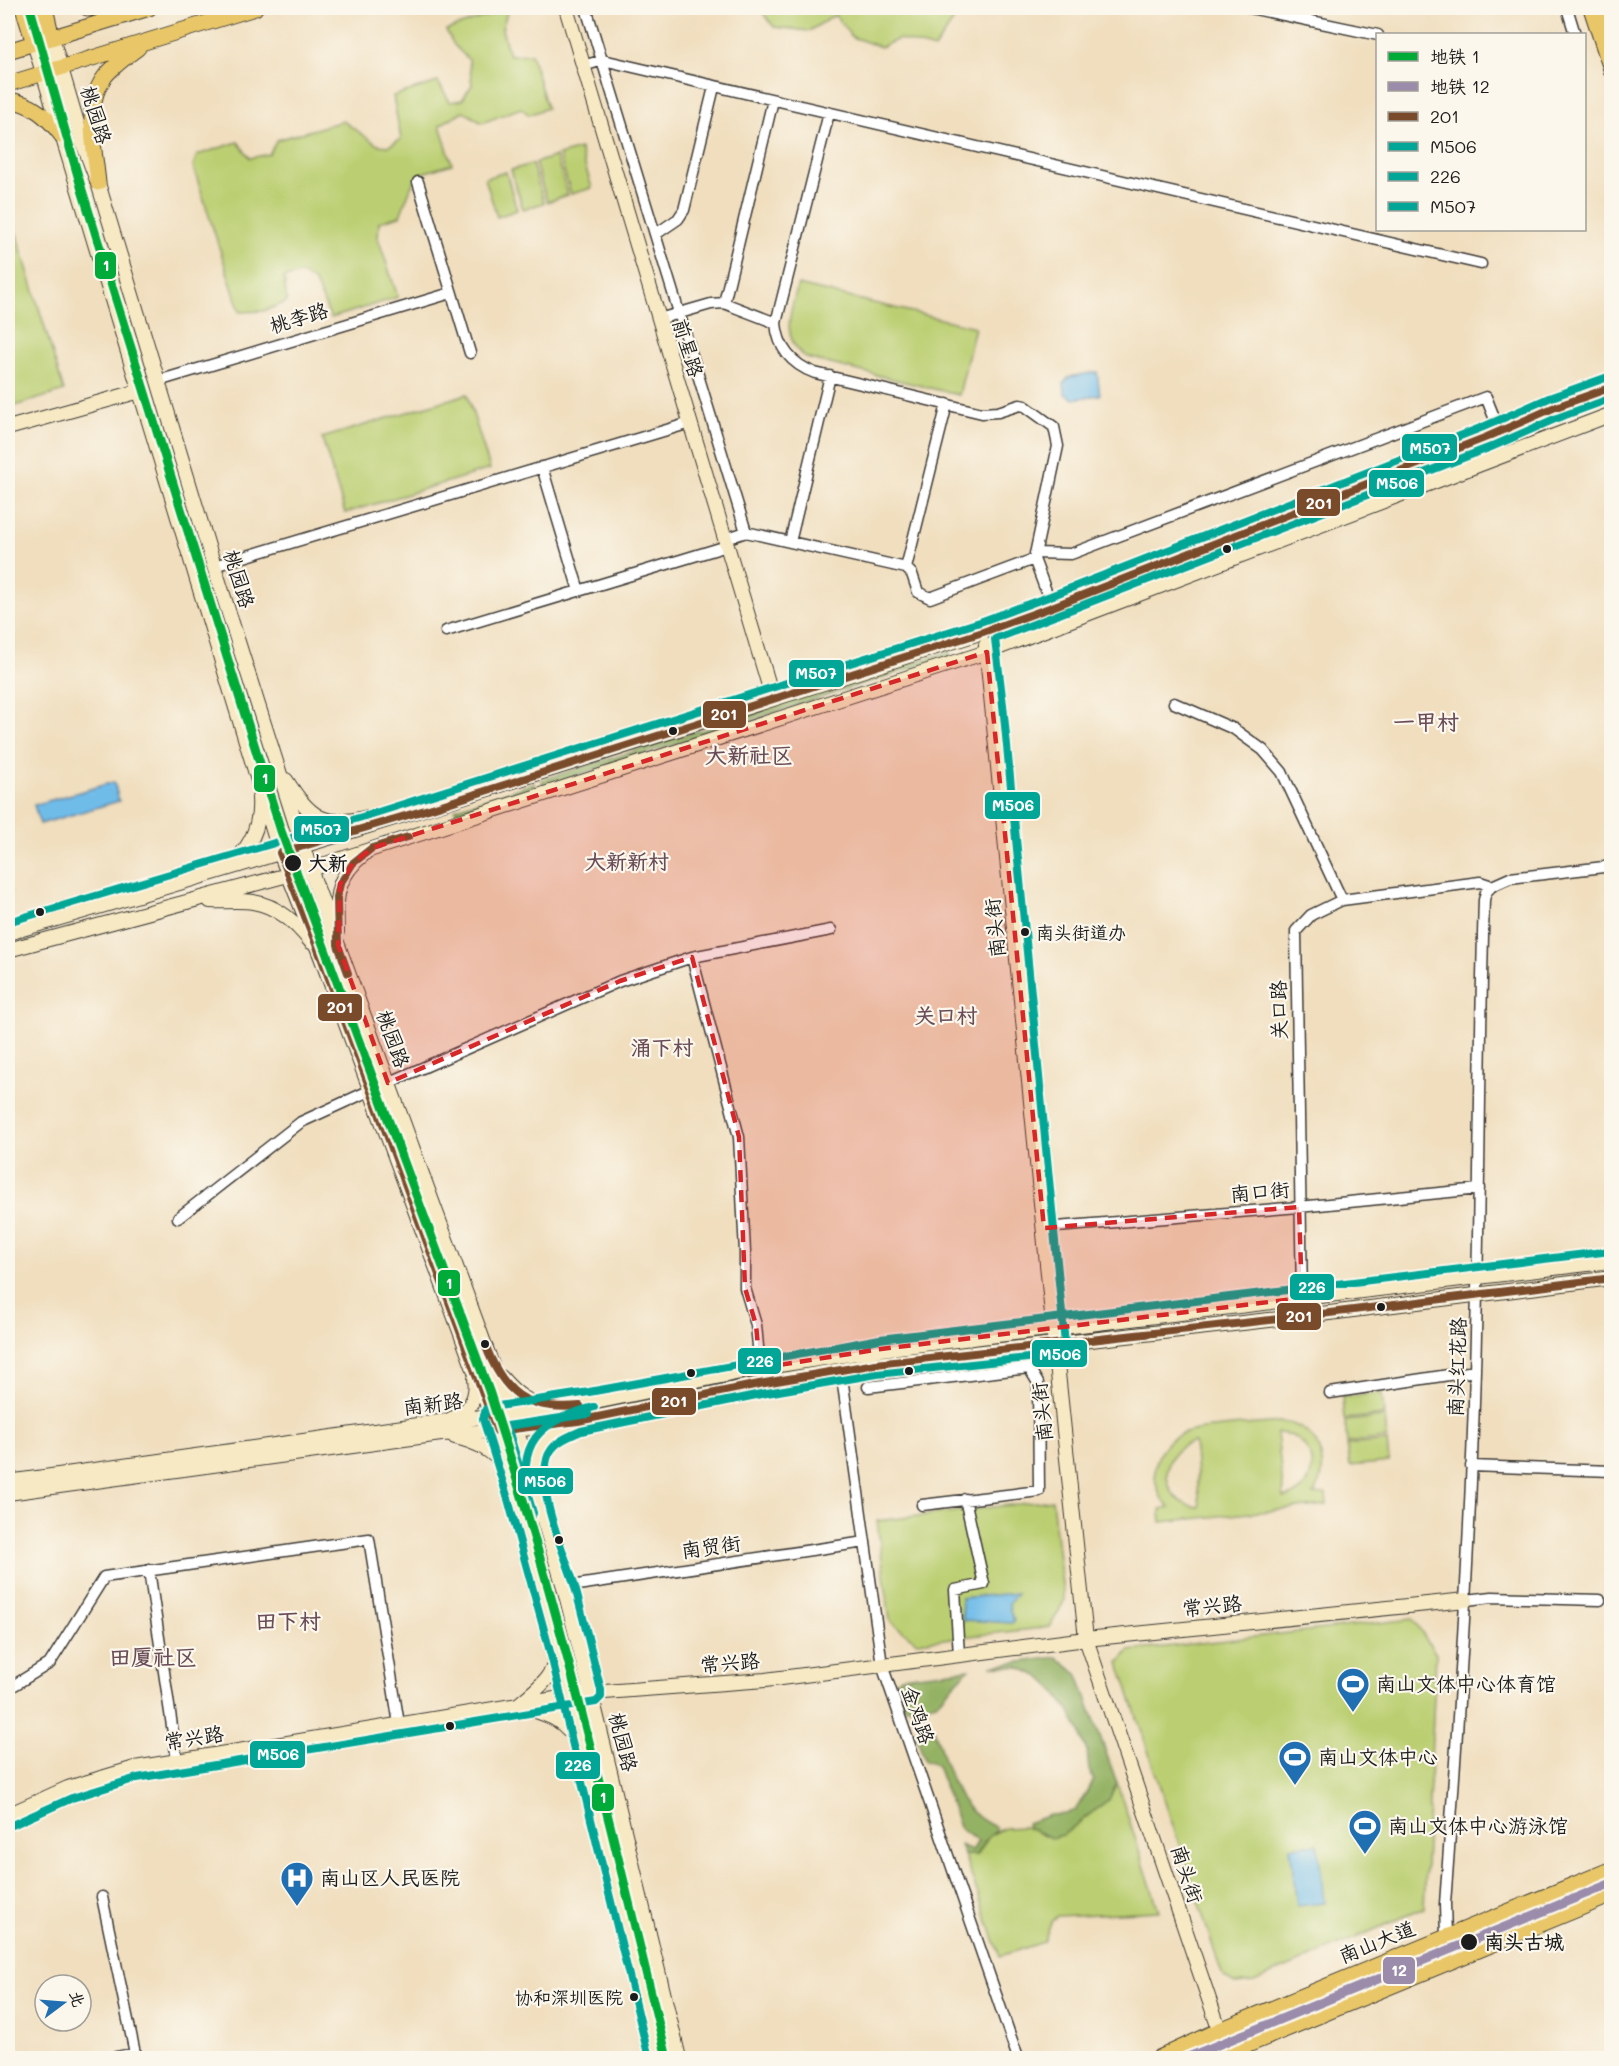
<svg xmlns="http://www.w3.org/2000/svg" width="1619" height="2066" font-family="Mali,'LXGW WenKai TC',sans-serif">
<rect width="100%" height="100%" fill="#fbf7ec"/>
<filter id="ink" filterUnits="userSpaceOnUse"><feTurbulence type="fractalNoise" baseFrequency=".0167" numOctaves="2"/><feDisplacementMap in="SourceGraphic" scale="12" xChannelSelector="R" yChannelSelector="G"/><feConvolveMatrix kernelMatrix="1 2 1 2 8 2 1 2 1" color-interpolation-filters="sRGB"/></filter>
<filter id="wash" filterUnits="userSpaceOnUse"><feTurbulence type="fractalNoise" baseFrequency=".008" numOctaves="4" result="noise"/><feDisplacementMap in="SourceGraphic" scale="24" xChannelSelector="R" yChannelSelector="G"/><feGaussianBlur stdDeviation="1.35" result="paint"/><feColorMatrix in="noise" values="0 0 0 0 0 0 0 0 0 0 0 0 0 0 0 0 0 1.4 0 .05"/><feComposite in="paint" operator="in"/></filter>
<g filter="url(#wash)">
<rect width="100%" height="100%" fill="#f0debe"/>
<path fill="#bbcf72" stroke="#6c7647" stroke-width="1.5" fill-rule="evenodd" d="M759 8H951L954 20 934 49 899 39 881 47 852 37 835 15 809 31 774 27Z
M508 9 502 29 509 55 531 54 547 108 529 115 521 108 482 123 463 111 440 125 452 164 419 174 411 187 400 216 379 222 378 238 398 297 331 318 314 281 301 274 284 278 287 302 264 311 240 312 193 166 197 155 238 142 250 158 269 154 277 140 343 121 378 145 389 146 401 139 393 96 438 82 450 102 462 100 472 85 469 60 454 45 446 30Z
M580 149 592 188 571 194 559 155Z
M556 156 568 195 547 202 535 163Z
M532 164 544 203 523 209 511 170Z
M506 172 517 210 497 217 485 178Z
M8 211 13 222 64 391 8 408Z
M798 285 975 327 959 395 806 358C780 337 790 313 798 285Z
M467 394 490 469 345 513 322 438Z
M1382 1393 1384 1415 1344 1419 1342 1397Z
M1385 1417 1387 1438 1347 1443 1345 1421Z
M1280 1422C1316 1423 1335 1466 1313 1495L1326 1494 1327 1505 1161 1522 1160 1510 1170 1508C1160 1499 1154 1485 1155 1471 1156 1458 1163 1443 1175 1437 1194 1426 1255 1425 1280 1422ZM1277 1433C1318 1433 1325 1490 1284 1498ZM1193 1442H1194L1200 1507C1160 1506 1155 1452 1193 1442Z
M1387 1441 1389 1462 1350 1466 1347 1445Z
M1052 1500 1064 1601 1050 1627 917 1642 890 1621 877 1521Z
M1413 1619 1436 1654 1424 1908 1254 1982 1235 1984 1223 1977 1119 1663 1129 1651Z
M1117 1783 1159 1911 1057 1916 1051 1922 1044 1942 1000 1956 964 1855H977L990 1835 1005 1828 1026 1827 1044 1836 1063 1835 1109 1799Z"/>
<path fill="#94b264" stroke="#586740" stroke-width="1.5" d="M950 651 951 656 543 786 542 780Z
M534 783 535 789 456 814 455 809Z
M1057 1657 1078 1675 1117 1783 1109 1799 1063 1835 1051 1838 1028 1828 1027 1823 1050 1815 1066 1814 1076 1810 1094 1780 1089 1770 1087 1752 1080 1732 1069 1710 1051 1687 1040 1677 1019 1667 991 1666Z
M969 1669 936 1703 915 1708 904 1706 897 1681 901 1677Z
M934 1729C948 1769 953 1808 995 1827L996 1831 984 1841 977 1855H964L960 1845 972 1851 978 1841 964 1832 959 1826 937 1766 931 1762H925L916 1734Z"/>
<path fill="#6fbce9" stroke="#466c82" stroke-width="1.5" d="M1097 372 1100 395 1074 399 1065 394 1064 383 1069 377Z
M114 782 119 801 40 824 34 805Z
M1018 1593 1009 1603 1010 1611 1014 1620 1012 1623 963 1620 961 1598Z
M1318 1844 1324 1903 1297 1906 1290 1847Z"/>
</g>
<g filter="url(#ink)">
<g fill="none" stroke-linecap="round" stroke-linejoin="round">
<defs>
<path id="street" d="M586 8 746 532
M1250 8 1378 35
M1567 8 1575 34
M583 66 603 60 1481 264
M773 100 724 303 776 323
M829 113 776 323C778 348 791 364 815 373L982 413 998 412 1020 405 1025 406 1054 427 1058 446 1034 559 1052 607
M418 182 470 353
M656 234 678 219 684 210 714 87
M659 319 711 304 724 303
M158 381 451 293
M542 467 579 591
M725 539 746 532 906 568 912 574 918 592 930 598 1034 559
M790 542 830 376
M1035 553 1071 554 1486 397 1500 432
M214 566 690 423
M906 568 947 404
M446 631 727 546
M1174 703 1234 729 1263 750 1282 772 1342 900
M692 957 739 1137 745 1252V1288L756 1325 760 1368
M388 1083 620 981 692 957 831 930
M178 1218 301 1122 371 1090
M1044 1228 1299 1207 1479 1189
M1302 1298 1296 931 1311 915 1342 900 1480 882 1492 886
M841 1370 882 1665 1018 2058
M868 1387 1029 1368 1038 1383 1039 1491 922 1505
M1330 1393 1475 1371
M1471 1466 1612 1471
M149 1570 177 1760
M564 1587 865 1542
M1466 1600 1492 1597 1600 1600
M959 1655 955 1590 984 1584 965 1499
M8 1689 50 1663 104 1577 369 1539 399 1724
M102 1897 136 2058
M1446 1937 1445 1904C1458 1726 1470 1548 1475 1370 1480 1213 1479 1057 1484 900L1486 892 1492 886 1510 878 1612 866
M111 2058 136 2053"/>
<path id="secondary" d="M566 8 773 699
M52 38 83 143 98 183 214 566 310 869 520 1441 564 1587 591 1693 679 2058
M34 43 280 853 321 957 497 1431 525 1523 573 1696 660 2058
M8 428 140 391
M986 645 1055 1345 1086 1639 1229 2058
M286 780C310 817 323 829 368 817
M227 867C250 850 261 826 259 798
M210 901C224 902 239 900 253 902 278 906 296 923 311 942
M337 932C336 896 335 877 365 853
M8 933C335 839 659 736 983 632L1052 607 1487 437 1553 408 1612 387
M8 950 310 869 987 652 1612 414
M501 1377C515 1393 528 1405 550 1406
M451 1419C469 1414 478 1397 475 1378
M455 1437C476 1442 493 1450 506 1468
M534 1477C534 1453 544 1436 566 1426
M8 1482 439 1422 576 1406 760 1368 881 1349 1612 1261
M8 1493 441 1434 517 1430 578 1421 759 1384 876 1364 1305 1316 1612 1278
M519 1704C539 1688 556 1675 558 1648
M520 1706C552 1716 561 1717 582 1746
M8 1815 68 1788 135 1768 591 1693 765 1680 1086 1639 1466 1600"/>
<path id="primary" d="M23 8 34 43
M45 8 52 38
M87 8H120
M1591 8 1612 72
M1605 8 1612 28
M8 51 149 8
M8 84 255 8
M8 100C32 103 48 117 62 136
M98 183C95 148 82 105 106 75 115 65 127 56 138 48
M1159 2058 1220 2030 1612 1869
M1216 2058 1612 1895"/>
</defs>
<use href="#street" stroke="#3c3934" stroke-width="13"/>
<use href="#secondary" stroke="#3c3934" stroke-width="16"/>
<use href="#primary" stroke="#3c3934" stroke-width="17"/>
<use href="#street" stroke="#fff" stroke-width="10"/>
<use href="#secondary" stroke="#f6e9c3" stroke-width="14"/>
<use href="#primary" stroke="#e9c769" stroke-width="15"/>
<defs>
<path id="bus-1" d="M1612 387 1553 408 1487 437 1052 607 983 632 432 808 280 853 321 957 497 1431 578 1421 759 1384 876 1364 1305 1316 1612 1278
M348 973 338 945 337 897 340 884 353 863 372 848 408 837
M485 1344C503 1393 526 1411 580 1406"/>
<path id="bus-2" d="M533 1513 507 1426 588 1414
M12 1825 72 1798 137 1778 596 1702 601 1697V1690C592 1655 584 1619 574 1584 563 1548 537 1496 547 1459 551 1443 567 1437 581 1431L761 1394 877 1374 1056 1355 1062 1353 1065 1344 1003 705 995 639 1491 447 1557 418 1612 398"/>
<path id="bus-3" d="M532 1517C516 1451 527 1424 594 1407
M649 2058 552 1659 508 1499 483 1419 486 1409 492 1407 589 1392 880 1339 1611 1251"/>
<path id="bus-4" d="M8 922 372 814 980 622 1048 597 1483 427 1549 398 1608 377"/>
</defs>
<use href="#bus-1" stroke="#fbf7ec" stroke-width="12"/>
<use href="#bus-2" stroke="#fbf7ec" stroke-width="12"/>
<use href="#bus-3" stroke="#fbf7ec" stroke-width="12"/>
<use href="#bus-4" stroke="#fbf7ec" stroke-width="12"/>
<use href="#bus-1" stroke="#7a4b2a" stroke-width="8"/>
<use href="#bus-2" stroke="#02a696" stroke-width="8"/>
<use href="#bus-3" stroke="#02a696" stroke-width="8"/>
<use href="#bus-4" stroke="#02a696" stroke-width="8"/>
<defs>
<path id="metro-1" d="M30 8 82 190 281 831 489 1391C561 1610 612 1835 667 2058"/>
<path id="metro-2" d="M1186 2058 1612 1883"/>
</defs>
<use href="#metro-1" stroke="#fbf7ec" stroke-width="14"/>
<use href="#metro-2" stroke="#fbf7ec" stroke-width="14"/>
<use href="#metro-1" stroke="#00ab39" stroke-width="9"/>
<use href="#metro-2" stroke="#9a8caa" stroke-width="9"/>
</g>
</g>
<path fill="#d62828" fill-opacity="0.2" stroke="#d62828" stroke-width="4.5" stroke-dasharray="12 8" stroke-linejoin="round" d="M987 652 1044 1228 1299 1207 1302 1298 881 1349 760 1368 756 1325 745 1288 739 1137 692 957 620 981 388 1083 338 945 340 884 353 863 372 848Z"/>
<defs>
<symbol id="stadium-pin" viewBox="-11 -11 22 30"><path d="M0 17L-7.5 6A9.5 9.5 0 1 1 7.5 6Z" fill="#1f6fb2" stroke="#fbf7ec"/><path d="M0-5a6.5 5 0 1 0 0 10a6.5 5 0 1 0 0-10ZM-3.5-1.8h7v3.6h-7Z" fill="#fff"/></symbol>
<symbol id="hospital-pin" viewBox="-11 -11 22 30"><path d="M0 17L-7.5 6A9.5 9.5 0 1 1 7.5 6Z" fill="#1f6fb2" stroke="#fbf7ec"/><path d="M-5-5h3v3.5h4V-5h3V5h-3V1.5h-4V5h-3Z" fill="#fff"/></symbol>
</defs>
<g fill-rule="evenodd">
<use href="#stadium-pin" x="1334" y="1665" width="38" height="52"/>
<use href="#stadium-pin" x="1276" y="1738" width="38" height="52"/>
<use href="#stadium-pin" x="1346" y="1807" width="38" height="52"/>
<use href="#hospital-pin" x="278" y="1859" width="38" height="52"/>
</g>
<g fill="#1c1c1c" stroke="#fbf7ec" stroke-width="2">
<circle cx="1227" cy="549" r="5"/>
<circle cx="673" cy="731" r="5"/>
<circle cx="293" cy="863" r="9"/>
<circle cx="40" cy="912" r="5"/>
<circle cx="1025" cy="932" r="5"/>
<circle cx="1381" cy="1307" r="5"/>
<circle cx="485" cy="1344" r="5"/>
<circle cx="909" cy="1371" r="5"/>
<circle cx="691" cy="1373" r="5"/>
<circle cx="559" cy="1540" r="5"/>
<circle cx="450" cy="1726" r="5"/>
<circle cx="1469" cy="1942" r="9"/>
<circle cx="634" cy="1997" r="5"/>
</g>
<g text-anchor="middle" stroke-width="4.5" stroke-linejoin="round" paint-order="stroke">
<g font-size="18" fill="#1c1c1c" stroke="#fbf7ec" text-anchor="start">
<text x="1036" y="939">南头街道办</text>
<text x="623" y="2004" text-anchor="end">协和深圳医院</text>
</g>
<g font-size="20" fill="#1c1c1c" stroke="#fbf7ec">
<text transform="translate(96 115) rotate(73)" y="7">桃园路</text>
<text transform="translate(299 318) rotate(-17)" y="7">桃李路</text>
<text transform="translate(688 348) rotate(73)" y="7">前星路</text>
<text transform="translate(239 579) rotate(73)" y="7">桃园路</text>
<text transform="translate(995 928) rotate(-96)" y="7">南头街</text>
<text transform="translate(1279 1010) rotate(-91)" y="7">关口路</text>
<text transform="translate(393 1039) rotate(70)" y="7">桃园路</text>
<text transform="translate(1260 1192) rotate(-5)" y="7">南口街</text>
<text transform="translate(1457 1367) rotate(-88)" y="7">南头红花路</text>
<text transform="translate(433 1404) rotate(-7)" y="7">南新路</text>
<text transform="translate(1042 1412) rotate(-96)" y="7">南头街</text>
<text transform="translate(711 1547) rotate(-8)" y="7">南贸街</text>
<text transform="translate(1212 1606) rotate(-6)" y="7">常兴路</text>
<text transform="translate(730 1663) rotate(-5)" y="7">常兴路</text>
<text transform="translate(918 1715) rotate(71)" y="7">金鸡路</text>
<text transform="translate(194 1738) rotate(-9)" y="7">常兴路</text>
<text transform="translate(623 1742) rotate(76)" y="7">桃园路</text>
<text transform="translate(1187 1874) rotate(72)" y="7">南头街</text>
<text transform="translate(1377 1942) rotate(-22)" y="7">南山大道</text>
</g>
<g font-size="20" font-weight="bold" fill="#1c1c1c" stroke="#fbf7ec" text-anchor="start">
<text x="308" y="870">大新</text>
<text x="1484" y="1949">南头古城</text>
</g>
<g font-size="20" fill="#1c1c1c" stroke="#fbf7ec" text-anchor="start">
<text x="1376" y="1691">南山文体中心体育馆</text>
<text x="1318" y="1764">南山文体中心</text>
<text x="1388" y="1833">南山文体中心游泳馆</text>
<text x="320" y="1885">南山区人民医院</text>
</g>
<g font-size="21" font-weight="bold" fill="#694c57" stroke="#fbf7ec">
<text x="627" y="869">大新新村</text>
<text x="946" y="1023">关口村</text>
<text x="662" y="1055">涌下村</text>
</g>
<g font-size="22" font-weight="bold" fill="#694c57" stroke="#fbf7ec">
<text x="1426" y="730">一甲村</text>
<text x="749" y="763">大新社区</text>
<text x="288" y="1629">田下村</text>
<text x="153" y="1665">田厦社区</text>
</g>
</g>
<g stroke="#fbf7ec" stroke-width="2">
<rect x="94" y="251" width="23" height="29" rx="6" fill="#00ab39"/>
<rect x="1401" y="433" width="57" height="29" rx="6" fill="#02a696"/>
<rect x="1368" y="469" width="57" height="29" rx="6" fill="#02a696"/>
<rect x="1296" y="488" width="45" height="29" rx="6" fill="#7a4b2a"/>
<rect x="788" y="659" width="57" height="29" rx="6" fill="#02a696"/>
<rect x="702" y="700" width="45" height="29" rx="6" fill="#7a4b2a"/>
<rect x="253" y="764" width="23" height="29" rx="6" fill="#00ab39"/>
<rect x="984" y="791" width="57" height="29" rx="6" fill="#02a696"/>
<rect x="293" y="815" width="57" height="28" rx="6" fill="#02a696"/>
<rect x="317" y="993" width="46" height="29" rx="6" fill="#7a4b2a"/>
<rect x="437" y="1269" width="24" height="28" rx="6" fill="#00ab39"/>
<rect x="1289" y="1273" width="46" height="28" rx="6" fill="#02a696"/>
<rect x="1276" y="1302" width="46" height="29" rx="6" fill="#7a4b2a"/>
<rect x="1031" y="1339" width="57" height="29" rx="6" fill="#02a696"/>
<rect x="737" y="1347" width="45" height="28" rx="6" fill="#02a696"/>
<rect x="651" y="1387" width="46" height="29" rx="6" fill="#7a4b2a"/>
<rect x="517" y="1467" width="57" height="28" rx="6" fill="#02a696"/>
<rect x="249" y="1740" width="57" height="29" rx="6" fill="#02a696"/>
<rect x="555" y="1751" width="46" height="29" rx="6" fill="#02a696"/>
<rect x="591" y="1783" width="24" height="29" rx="6" fill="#00ab39"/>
<rect x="1382" y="1956" width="34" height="29" rx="6" fill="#9a8caa"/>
</g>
<g font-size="16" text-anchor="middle" font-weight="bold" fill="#fff">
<text x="106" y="271">1</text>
<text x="1430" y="454">M507</text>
<text x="1397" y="489">M506</text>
<text x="1319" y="509">201</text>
<text x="816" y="679">M507</text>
<text x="724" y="720">201</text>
<text x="265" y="784">1</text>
<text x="1013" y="811">M506</text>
<text x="321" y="835">M507</text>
<text x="340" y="1013">201</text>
<text x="449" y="1289">1</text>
<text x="1312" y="1293">226</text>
<text x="1299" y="1322">201</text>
<text x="1060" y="1360">M506</text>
<text x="760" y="1367">226</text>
<text x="674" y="1407">201</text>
<text x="545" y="1487">M506</text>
<text x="278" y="1760">M506</text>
<text x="578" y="1771">226</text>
<text x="603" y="1803">1</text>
<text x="1399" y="1976">12</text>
</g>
<rect width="1619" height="2066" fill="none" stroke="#fbf7ec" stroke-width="30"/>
<rect x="1376" y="33" width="210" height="198" fill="#fbf7ec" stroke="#a29f99" stroke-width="1.5"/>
<rect x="1388" y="52" width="30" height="9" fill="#00ab39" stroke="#a29f99" stroke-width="1.5"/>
<text x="1430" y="63" font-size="18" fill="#1c1c1c">地铁 1</text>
<rect x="1388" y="82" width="30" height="9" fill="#9a8caa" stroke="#a29f99" stroke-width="1.5"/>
<text x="1430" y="93" font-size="18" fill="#1c1c1c">地铁 12</text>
<rect x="1388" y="112" width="30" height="9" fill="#7a4b2a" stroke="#a29f99" stroke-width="1.5"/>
<text x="1430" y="123" font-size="18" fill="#1c1c1c">201</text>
<rect x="1388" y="142" width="30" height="9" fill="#02a696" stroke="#a29f99" stroke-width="1.5"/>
<text x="1430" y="153" font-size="18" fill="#1c1c1c">M506</text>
<rect x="1388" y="172" width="30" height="9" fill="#02a696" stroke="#a29f99" stroke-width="1.5"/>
<text x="1430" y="183" font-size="18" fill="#1c1c1c">226</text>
<rect x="1388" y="202" width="30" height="9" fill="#02a696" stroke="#a29f99" stroke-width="1.5"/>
<text x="1430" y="213" font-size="18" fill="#1c1c1c">M507</text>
<g transform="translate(63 2003) rotate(74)"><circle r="28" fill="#fbf7ec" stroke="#a29f99" stroke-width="1.5"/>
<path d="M0-4.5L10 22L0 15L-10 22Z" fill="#1f6fb2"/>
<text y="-9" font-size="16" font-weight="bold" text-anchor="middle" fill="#1c1c1c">北</text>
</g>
</svg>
